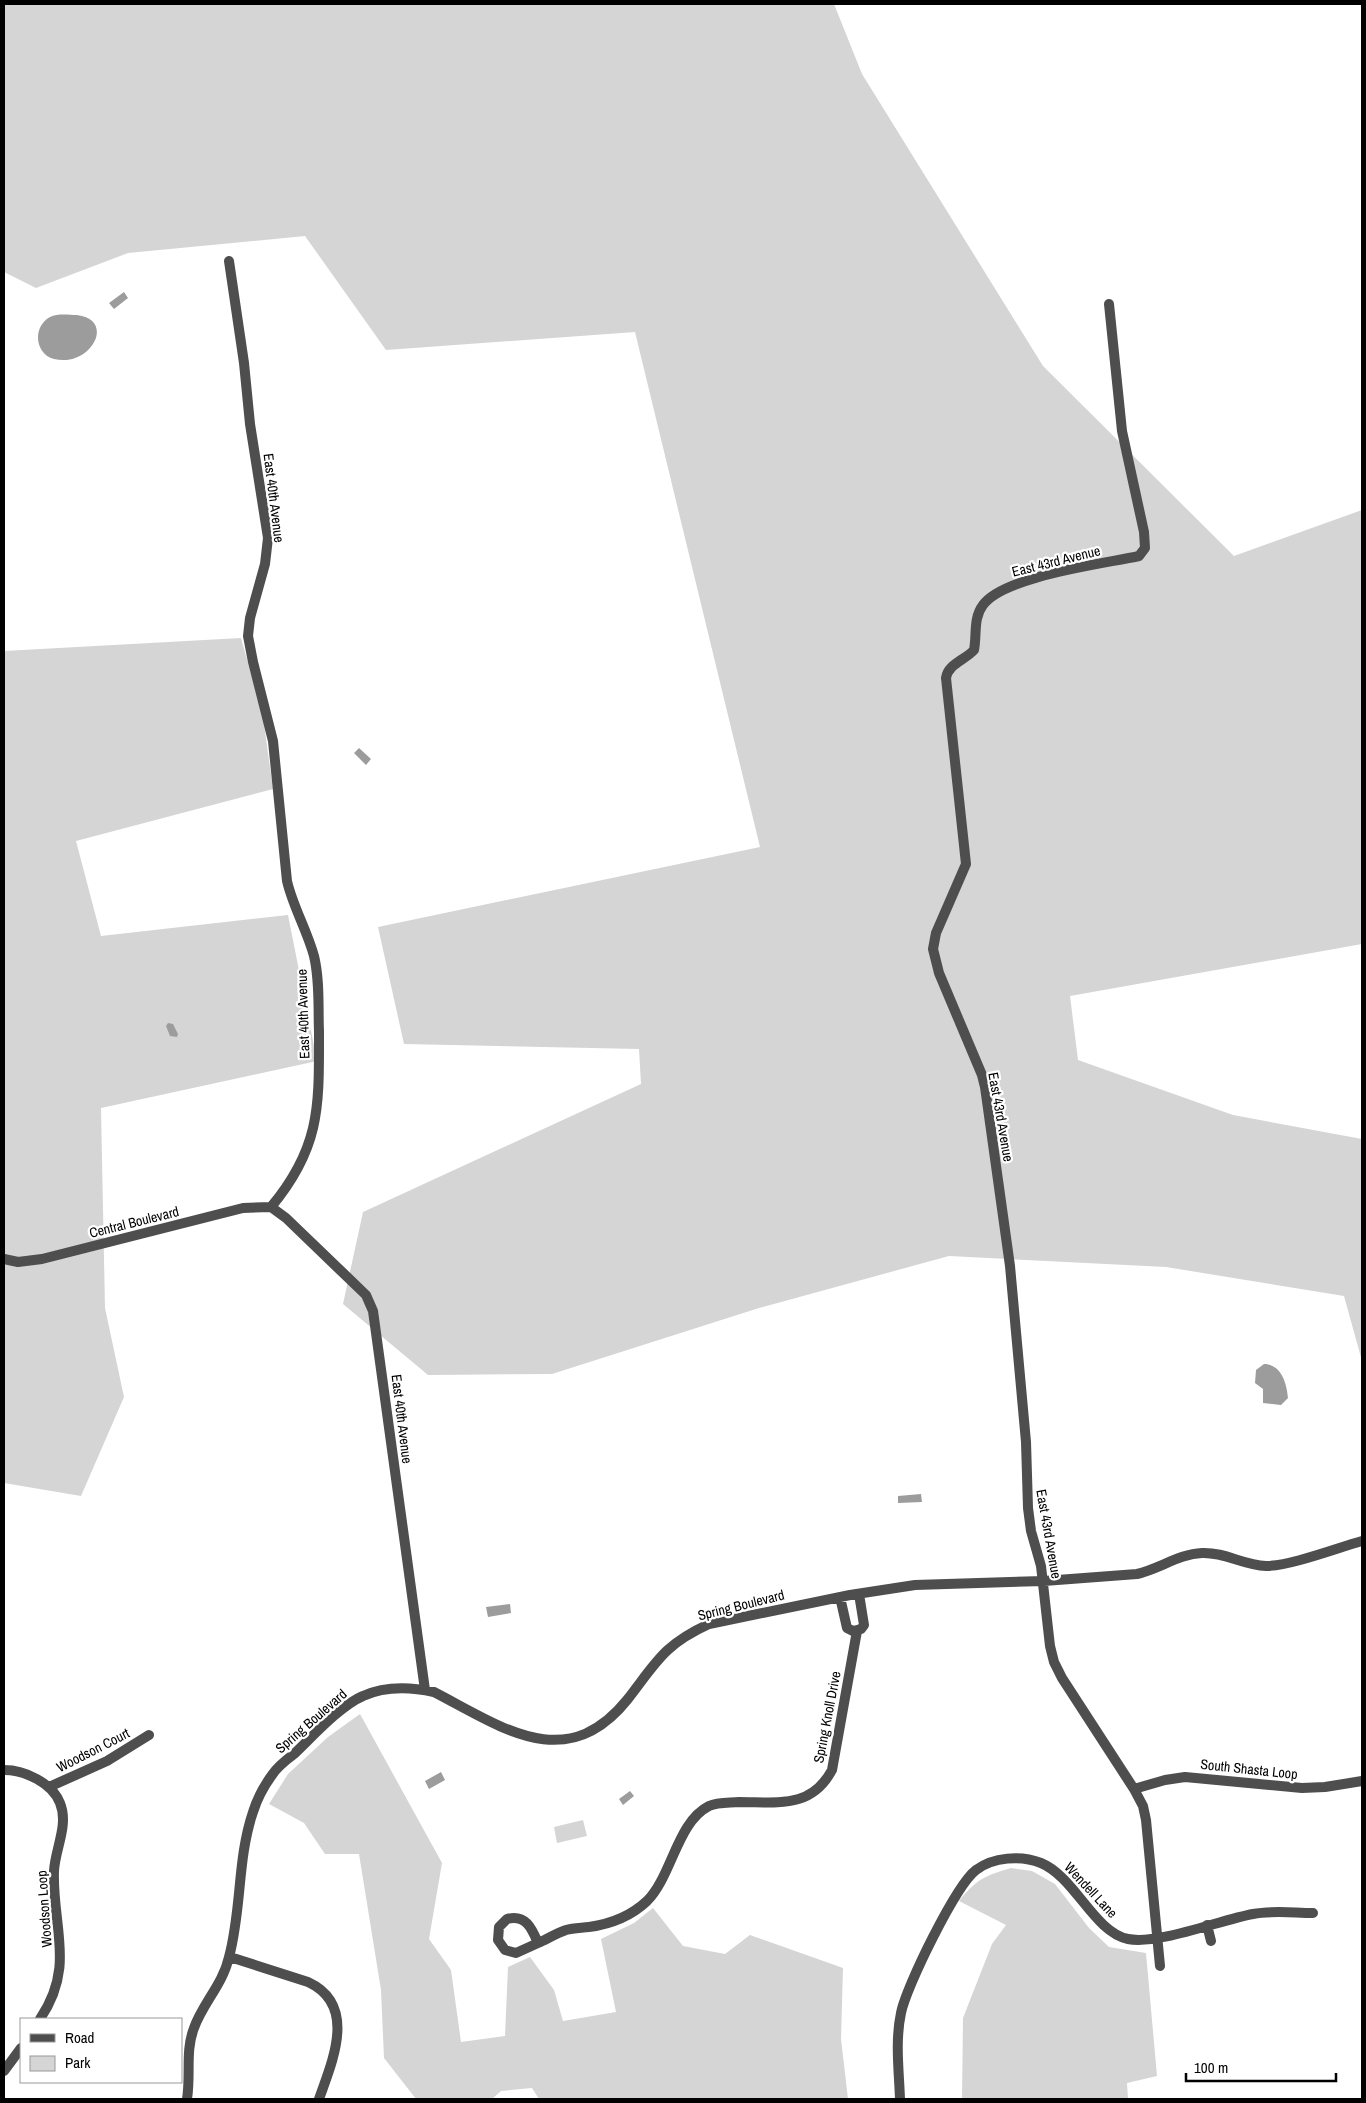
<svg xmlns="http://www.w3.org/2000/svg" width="1366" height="2103" font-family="'Archivo Narrow',sans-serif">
<rect width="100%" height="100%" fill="#fff"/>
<path fill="#d5d5d5" d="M4 4H834L862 74 1043 366 1234 556 1362 510V944L1070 996 1078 1060 1233 1115 1362 1139V1361L1344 1296 1166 1267 949 1256 759 1308 552 1374 428 1375 343 1304 363 1212 641 1084 639 1049 404 1044 378 927 760 847 635 332 386 350 305 236 128 253 36 288 4 272Z
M241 638 263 717 273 789 76 841 101 936 288 915 317 1061 101 1108 105 1308 124 1397 81 1496 4 1483V651Z
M360 1714 442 1863 429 1939 451 1970 461 2042 505 2036 508 1967 530 1957 554 1990 563 2021 616 2012 601 1939 634 1923 653 1908 683 1946 725 1954 750 1935 843 1968 841 2039 848 2099H539L532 2088 501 2091 492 2099H416L384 2058 381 1990 359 1854H325L304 1823 269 1804 288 1774 328 1737Z
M583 1820 587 1836 557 1843 554 1827Z
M1011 1868 1032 1871 1055 1884 1089 1928 1109 1947 1146 1953 1157 2076 1127 2083 1128 2099H962L963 2018 992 1944 1006 1925 959 1901C977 1879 984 1876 1011 1868Z"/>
<path fill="#9c9c9c" d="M124 292 128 298 114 309 109 303Z
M77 315C117 320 90 368 54 359 35 354 32 327 50 317 58 313 69 315 77 315Z
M359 748 371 759 366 765 354 753Z
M168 1023 173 1024 178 1034 177 1037 170 1036 166 1026Z
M1264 1364C1282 1364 1287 1385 1288 1398L1281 1405 1263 1403V1389L1255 1383 1256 1370Z
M921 1494 922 1502 898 1503V1496Z
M510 1604 511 1613 488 1617 486 1607Z
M441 1772 445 1780 429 1789 425 1781Z
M630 1791 634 1796 623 1805 619 1799Z"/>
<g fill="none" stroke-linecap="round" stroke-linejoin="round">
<path stroke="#4e4e4e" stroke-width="10" d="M229 261 244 363 250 424 268 538 265 564 250 618 248 636 253 662 273 741 287 881C293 907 307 930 314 956 320 981 318 1007 319 1032 319 1106 321 1147 271 1207L286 1218 366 1295 373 1311 425 1690
M1109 304 1122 431 1144 532 1145 548 1139 556C1103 564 1004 576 983 605 973 618 977 635 974 650 965 660 948 664 946 678L966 864 936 933 933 949 939 973 982 1075 985 1087 1010 1266 1026 1442 1028 1508 1031 1531 1041 1566 1050 1646 1054 1662 1062 1678 1134 1789 1143 1806 1146 1820 1160 1966
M4 1259 18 1262 42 1259 243 1208 271 1207
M840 1597 847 1628 853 1631 861 1629 864 1625 859 1594
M4 1770C25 1770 52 1783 60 1803 69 1825 55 1849 54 1871 52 1927 76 1966 40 2019
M49 1787 107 1761 149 1735
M1134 1789 1165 1780 1185 1777 1302 1788 1325 1787 1362 1781
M1207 1925 1211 1941
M538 1943 516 1953 505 1950 498 1940 499 1927 507 1919C526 1914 532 1929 538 1943 547 1939 557 1933 566 1930 573 1928 581 1928 589 1927 611 1924 630 1917 647 1901 672 1876 677 1822 709 1806 718 1802 729 1803 739 1802 778 1802 811 1809 832 1770L857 1631
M230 1957 308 1982C358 2005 332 2062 319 2099
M4 2071 21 2048
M187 2099C191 2075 185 2051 194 2028 203 2003 223 1984 229 1957 242 1909 237 1859 253 1812 257 1799 264 1786 272 1775 277 1767 286 1760 294 1754 312 1737 341 1705 363 1696 385 1686 411 1687 434 1692 500 1726 566 1776 627 1700 656 1663 663 1645 709 1624L850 1595 915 1585 1044 1581 1137 1574C1159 1569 1179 1554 1202 1553 1225 1552 1243 1565 1266 1566 1290 1566 1337 1548 1362 1541
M900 2099C899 2071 895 2041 901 2013 906 1987 956 1885 976 1870 993 1857 1021 1855 1041 1863 1075 1877 1094 1932 1128 1939 1158 1945 1220 1920 1253 1914 1273 1910 1294 1913 1313 1913"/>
</g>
<g text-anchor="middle" stroke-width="4.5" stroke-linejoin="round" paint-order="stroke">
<g font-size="14" fill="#000" stroke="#fff">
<text transform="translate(274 498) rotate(83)" y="5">East 40th Avenue</text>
<text transform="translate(1056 561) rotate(-14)" y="5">East 43rd Avenue</text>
<text transform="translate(303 1014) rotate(-92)" y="5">East 40th Avenue</text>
<text transform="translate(1001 1117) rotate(80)" y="5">East 43rd Avenue</text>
<text transform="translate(134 1222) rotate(-14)" y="5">Central Boulevard</text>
<text transform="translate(402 1419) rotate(83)" y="5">East 40th Avenue</text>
<text transform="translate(1049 1534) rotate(80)" y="5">East 43rd Avenue</text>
<text transform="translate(741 1605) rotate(-14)" y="5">Spring Boulevard</text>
<text transform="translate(827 1717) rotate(-79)" y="5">Spring Knoll Drive</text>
<text transform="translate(311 1721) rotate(-41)" y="5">Spring Boulevard</text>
<text transform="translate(93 1750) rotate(-27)" y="5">Woodson Court</text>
<text transform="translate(1249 1769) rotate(6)" y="5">South Shasta Loop</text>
<text transform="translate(1091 1890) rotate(47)" y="5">Wendell Lane</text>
<text transform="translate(44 1909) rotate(-94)" y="5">Woodson Loop</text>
</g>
</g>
<rect width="1366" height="2103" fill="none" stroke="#000000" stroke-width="10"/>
<rect x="20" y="2018" width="162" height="65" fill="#ffffff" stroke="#999999"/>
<rect x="30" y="2034" width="25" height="8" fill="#4e4e4e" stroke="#999999"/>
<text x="65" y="2043" font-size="15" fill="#000000">Road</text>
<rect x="30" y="2056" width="25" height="15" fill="#d5d5d5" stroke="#999999"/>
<text x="65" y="2068" font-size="15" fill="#000000">Park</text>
<path d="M1186 2073v8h150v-8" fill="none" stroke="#000000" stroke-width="2.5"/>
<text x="1194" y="2073" font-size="15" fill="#000000" stroke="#ffffff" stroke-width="4" paint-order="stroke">100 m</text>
</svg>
